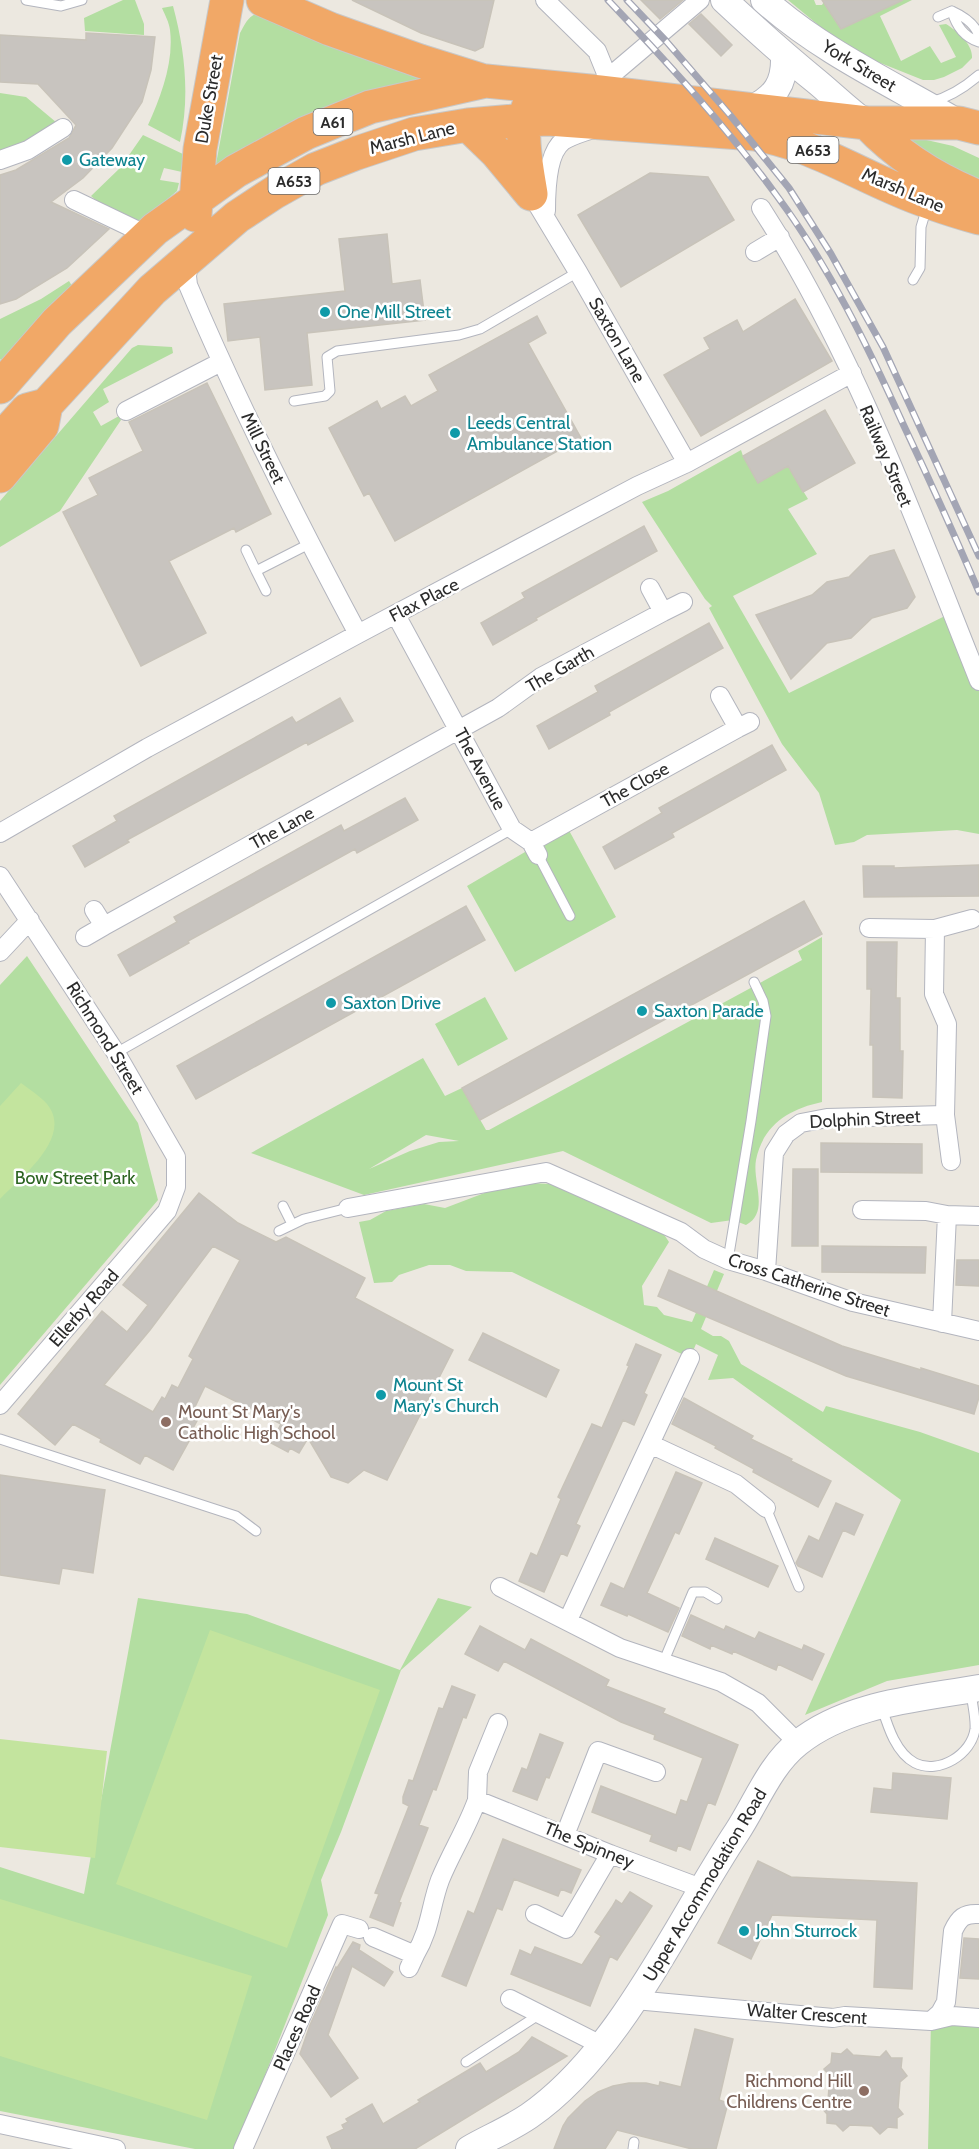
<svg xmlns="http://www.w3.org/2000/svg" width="979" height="2149" font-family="Cabin,sans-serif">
<rect width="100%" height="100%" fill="#ece8e0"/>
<path fill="#b3dea1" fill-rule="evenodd" d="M123 0H135L144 24V35L85 31 84 18Z
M788 0H814L816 5H822L825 0H912L880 16 901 61 930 46 941 63 956 57 939 25 946 24C957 31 973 44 972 58L962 68 944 77 934 80H923L873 60 840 43Z
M173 6C185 50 190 97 180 142L148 125C161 96 174 62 170 30 169 22 165 15 162 8Z
M258 13 443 74 216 170V164L240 33C245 24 248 16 258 13Z
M0 93 26 97 63 128 0 160Z
M143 135 185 155 182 172 164 168 160 180 179 183 177 191 140 222 98 202 91 196 120 168Z
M909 136 953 146 979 158V189L905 147Z
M69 281 72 286 3 362 0 359V319L41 299Z
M138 345 172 347 173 353 103 389 109 402 93 412 101 426 119 416 121 420 60 511 0 547V501L132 348Z
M741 450 743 456 788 466 808 499 788 509 817 554 733 596 789 693 951 613 979 681V834L957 830 867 835 854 842 835 845 819 793 782 744 709 608 712 606 705 599 642 502 668 491Z
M565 823 616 917 515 972 467 886 525 852 531 842Z
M822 937V1102C789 1109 763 1125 756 1160 752 1182 770 1212 746 1225L733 1220 711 1223 563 1151 364 1195 251 1153 423 1058 445 1096 462 1088 486 1130H489L802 960 798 951ZM426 1135 459 1141 439 1142 410 1151 369 1169Z
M27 956 138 1123 158 1200 0 1385V985Z
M485 997 508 1039 458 1066 435 1024Z
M530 1183 550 1184 663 1233 669 1242 642 1286 644 1305 657 1307 664 1315 692 1322 714 1270 724 1274 701 1329 713 1336H721L729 1341 741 1364 823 1412 826 1406 920 1432 979 1453V1665L887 1681 805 1715 901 1500 733 1378 708 1380 718 1355 696 1344 690 1358 512 1272 466 1271 450 1265H429L399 1275 392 1282 374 1283 359 1222 370 1220 386 1211 424 1204 445 1208 495 1189Z
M138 1598 247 1614 400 1670 438 1598 472 1607 401 1670 341 1832 321 1880 328 1915 236 2149H195L0 2111V1867L84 1894Z
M979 2018V2149H928L931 2021Z"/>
<path fill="#c3e49e" d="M21 1083C29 1089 40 1096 47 1104 74 1137 21 1177 0 1199V1106Z
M210 1630 380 1690 287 1948 116 1884Z
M0 1739 107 1751 95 1858 0 1847Z
M0 1899 252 1976 207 2120 0 2056Z"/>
<path fill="#c8c4bf" stroke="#c8c3b9" stroke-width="1.5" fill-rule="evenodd" d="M352 0H494L483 47 475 51 421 33Z
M641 0H683L660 19Z
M822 0H903L841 29Z
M701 14 732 45 721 56 689 24Z
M86 33 155 37 151 70 142 102 112 148 83 178 51 202 109 229 67 268 16 299 0 304V175L16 170 69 138 76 125 38 84 0 82V35L86 40Z
M650 173 708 177 734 220 621 287 578 215Z
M387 234 392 284 420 280 425 320 307 333 312 385 265 390 260 337 228 341 224 304 345 291 339 239Z
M795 299 832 361 701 436 664 375 710 349 704 338 737 320 743 332Z
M537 316 546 333 528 343 581 438 395 541 369 493 364 496 329 428 377 401 381 409 405 396 411 406 438 391 429 375Z
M207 383 271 514 236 532 234 528 169 561 206 633 141 666 63 512 98 495 89 478 143 451 129 422Z
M825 410 855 463 803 492 788 466 758 483 743 456Z
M644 526 657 551 536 618 537 620 493 645 481 623 525 598 522 593Z
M894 550 915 597 907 608 872 618 851 638 827 643 791 679 756 615 812 595 827 582 849 577 870 556Z
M709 623 723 648 609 712 610 715 549 749 537 726 598 692 595 686Z
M340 698 353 721 308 745 307 742 127 840 129 842 85 867 73 846 117 821 114 816 292 717 296 723Z
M772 745 786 770 672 833 674 837 615 869 603 847 662 813 659 808Z
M405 798 418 820 357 853 355 849 188 941 189 943 130 976 118 955 177 922 174 917 341 825 344 831Z
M979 865V896L864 897 863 866H894V868Z
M804 901 822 934 480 1120 462 1088Z
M466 906 485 940 196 1099 177 1066Z
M867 942H897L896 998H900V1051H903L902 1098 873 1097V1045H870L871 989H867Z
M821 1143 922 1144V1173L821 1172Z
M793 1169H818V1246H792Z
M199 1193 238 1223 276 1242 286 1237 365 1278 355 1298 453 1350 387 1480 364 1470 348 1483 331 1477 308 1438 299 1453 290 1448 288 1452 271 1443 281 1424 205 1386 192 1413 199 1417 191 1432 193 1434 173 1470 145 1455 140 1464 100 1442 101 1439 73 1424 55 1445 18 1414 102 1311 127 1332 148 1305 123 1285ZM213 1246 240 1260 189 1356 193 1359 178 1388 172 1385 165 1399 162 1397 153 1412 104 1385 150 1330Z
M822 1246 926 1247 925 1273 822 1272Z
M957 1260H979V1286L956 1285Z
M669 1270 842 1346 921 1370V1368L979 1386V1397L974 1414 846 1376 658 1296Z
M483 1333 559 1370 546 1397 469 1360Z
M636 1344 661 1355 644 1393 647 1395 634 1425 623 1420 576 1524 580 1526 567 1556 561 1553 544 1592 519 1581 531 1553 537 1556 561 1499 558 1497 592 1424 602 1428 629 1366 627 1365Z
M684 1398 753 1436 751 1439 792 1459 791 1461 831 1481 818 1507 753 1472 754 1469 715 1448 716 1446 672 1424Z
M676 1472 702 1483 679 1534 675 1532 647 1593 679 1608 668 1632 628 1614 627 1616 601 1605 611 1583 624 1589Z
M0 1475 105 1490 93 1573 62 1568 59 1584 0 1575Z
M836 1503 863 1515 854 1535 843 1530 822 1577 798 1566 796 1563 809 1536 819 1541Z
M715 1538 778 1566 768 1587 706 1559Z
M691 1615 724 1630 726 1626 755 1639 759 1632 802 1650 804 1645 824 1654 812 1680 778 1664 776 1670 733 1651 732 1654 711 1645 710 1649 682 1636Z
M480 1626 525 1650 531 1639 609 1680 606 1686 665 1709 663 1713 738 1745 715 1805 708 1802 690 1850 678 1845 676 1851 650 1841 652 1835 592 1812 601 1786 676 1815 681 1800 687 1802 703 1758 654 1739 655 1735 621 1722 504 1661 498 1671 465 1654Z
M452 1686 475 1695 466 1718 463 1717 436 1790 433 1789 419 1825 428 1828 399 1902 401 1903 393 1926 370 1917 379 1894 375 1893 409 1806 403 1803V1797L409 1780 413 1781 439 1708 443 1709Z
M540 1734 563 1743 549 1778 546 1777 537 1800 513 1791 522 1768 527 1770Z
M893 1773 951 1778 947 1819 871 1812 874 1788 892 1790Z
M503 1839 581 1870 571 1893 561 1889 558 1896 514 1879 502 1910 497 1908 466 1986 442 1976 468 1911 474 1914Z
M758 1861 791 1877 917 1883 912 1989 874 1987 877 1920 772 1915 751 1959 718 1943Z
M630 1892 652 1906 617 1960 610 1956 590 2006 511 1974 520 1950 531 1955 535 1947 582 1965 601 1936 595 1932 612 1907 616 1900 622 1904Z
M964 1938 979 1939V1979L960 1978Z
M353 1942 360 1945 359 1950 393 1972 384 1986 352 1966 328 2035 358 2078 331 2097 300 2054 310 2025 336 1967 337 1968Z
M695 2029 733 2039 719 2100 728 2103 716 2149H692L617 2130 605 2149H554L563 2126 568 2118 585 2101 598 2092 613 2086 629 2083H646L659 2086 660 2082 681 2087Z
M532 2037 567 2056 415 2149H332L327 2137 344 2129 342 2125 348 2122 346 2119 372 2104 383 2124 420 2102 418 2100 480 2063 486 2072 519 2052Z
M847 2049 853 2055 880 2057 886 2051 891 2058H902L901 2068 907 2076 900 2082 898 2108 903 2114 897 2118V2128L888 2127 880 2134 872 2126 850 2125 843 2131 836 2124 827 2123V2114L821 2107 828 2100 830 2076 824 2069 831 2063 832 2053 841 2054Z"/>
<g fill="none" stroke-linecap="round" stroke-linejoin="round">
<defs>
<path id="lane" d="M26 0 61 6 82 0
M938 17 952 11
M979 37C976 24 963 16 952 11 956 26 964 37 979 42
M931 102C950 97 964 88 979 75
M913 280 920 268 921 227 927 207
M294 401 325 396 330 391 327 357 337 351 459 335 480 329 578 272
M246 550 256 571
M266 591 256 571 311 543
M538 855 570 916
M116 1053 512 829
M283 1206 292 1224
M279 1231 304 1219 348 1208
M728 1260 751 1121 766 1016 763 1001 754 982
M0 1439 236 1516 256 1531
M766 1508 799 1587
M663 1663 693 1592H705L717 1599
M882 1708C888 1727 896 1753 915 1763 939 1775 972 1754 975 1729 976 1718 972 1703 971 1692
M466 2062 540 2014
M633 2149 634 2142"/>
<path id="street" d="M545 0 597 51 608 78 603 87
M608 78 700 0
M0 160 28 150 63 128
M531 194 578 272 687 463
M74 200 147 235
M761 208C854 352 916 523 979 681
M546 211C546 193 547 153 563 141 572 135 585 132 595 128
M755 252 780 237
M190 257 187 276 188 285C238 404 297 520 358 634
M126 411 221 362
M650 588 663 612 683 602
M396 615 512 829 531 842 538 855
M720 696 738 728 750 722
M0 833 147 748 358 634 637 486 687 463 852 373
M531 842 738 728
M0 876 116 1053 176 1157V1187L167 1211 0 1405
M104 926 498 708 541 677 663 612
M935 929 972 919
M85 937 104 926 94 910
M0 952 30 920
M945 1115 951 1161
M348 1208 546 1172 681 1232 704 1249 728 1260 766 1271 853 1302 979 1331
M862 1210 926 1211 947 1215 942 1323
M947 1215 979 1216
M766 1271 774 1153 786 1134 801 1123 827 1118 945 1115 947 1024 934 994 935 929 869 928
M650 1444 736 1484 766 1508
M500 1587 620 1648 721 1682 758 1703 798 1743
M568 1620 690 1358
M477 1800 478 1772 498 1723
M565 1835 598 1751 656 1772
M535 1914 566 1929 610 1854
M373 1937 415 1955 409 1968
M415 1955C431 1928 430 1907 440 1880 451 1853 467 1828 477 1800L610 1854 701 1888
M510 1999 601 2045
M635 2000 833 2018 845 2016 931 2021 952 2016 979 2018
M931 2021 940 2013 946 2002 953 1931C959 1918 964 1913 979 1914
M0 2124 116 2149
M243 2149 342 1924 359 1929"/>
<path id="secondary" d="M724 0C754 28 784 55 816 81 833 95 848 110 866 123
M764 0C822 52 893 84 959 123
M751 109C775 97 785 84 784 56
M469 2149C488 2138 510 2129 529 2116 620 2053 676 1924 737 1832 756 1803 770 1765 798 1743 848 1703 918 1699 979 1688"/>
<path id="highway" d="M263 0 330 29 420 61 484 81
M867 123C898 156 937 180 979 197
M468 125 497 153 531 194
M531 194C527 168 517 124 531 101
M195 215 200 149 227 0
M0 387 57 322 155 229 236 171 306 133 370 107 486 81 600 92 867 123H959L979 128
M0 440 27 410 46 405
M0 476 42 426 46 405 152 290 237 217 275 192 316 169 357 153 414 134 468 125 525 120 548 119 755 134C809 144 847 168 896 189 923 201 951 210 979 218"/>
</defs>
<use href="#lane" stroke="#b3b5be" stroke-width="11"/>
<use href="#street" stroke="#b3b5be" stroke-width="20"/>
<use href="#secondary" stroke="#b3b5be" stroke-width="28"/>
<use href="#highway" stroke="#c8c8c8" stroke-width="35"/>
<use href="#lane" stroke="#fff" stroke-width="9"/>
<use href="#street" stroke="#fff" stroke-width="18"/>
<use href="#secondary" stroke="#fff" stroke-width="26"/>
<use href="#highway" stroke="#f1a867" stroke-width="33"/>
<defs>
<path id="rail" d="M608 0C667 62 726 126 777 196 829 266 868 347 904 426 930 481 955 536 979 592
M627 0 666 41 730 115 789 188 831 254 883 347 979 556"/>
</defs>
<use href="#rail" stroke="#a3a5b4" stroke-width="7"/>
<use href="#rail" stroke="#fff" stroke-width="4.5" stroke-dasharray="14" stroke-linecap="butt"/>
</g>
<g fill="#0f9aa8" stroke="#fff" stroke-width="2">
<circle cx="67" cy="160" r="6"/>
<circle cx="325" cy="312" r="6"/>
<circle cx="455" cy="433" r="6"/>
<circle cx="331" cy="1003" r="6"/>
<circle cx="642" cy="1011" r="6"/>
<circle cx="381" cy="1395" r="6"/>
<circle cx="744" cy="1931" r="6"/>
</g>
<g fill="#8d6e63" stroke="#fff" stroke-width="2">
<circle cx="166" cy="1422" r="6"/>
<circle cx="864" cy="2091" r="6"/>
</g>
<g text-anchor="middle" stroke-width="5" stroke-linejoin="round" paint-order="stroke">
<g fill="#fff" stroke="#6b6b6b" stroke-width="1.5">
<rect x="313.5" y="109" width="39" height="26" rx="4.5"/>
<rect x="787.5" y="137" width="51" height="26" rx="4.5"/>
<rect x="268.5" y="168" width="51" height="26" rx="4.5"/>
</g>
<g font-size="16" font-weight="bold" fill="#2c2c2c">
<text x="333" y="128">A61</text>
<text x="813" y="156">A653</text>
<text x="294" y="187">A653</text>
</g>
<g font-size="18" fill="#2c2c2c" stroke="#fff">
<text transform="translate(859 66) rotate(31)" y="6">York Street</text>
<text transform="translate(209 99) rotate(-80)" y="6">Duke Street</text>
<text transform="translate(412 138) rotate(-14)" y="6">Marsh Lane</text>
<text transform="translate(903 190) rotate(23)" y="6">Marsh Lane</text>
<text transform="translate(617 340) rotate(60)" y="6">Saxton Lane</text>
<text transform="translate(263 448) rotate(64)" y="6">Mill Street</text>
<text transform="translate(886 456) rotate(67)" y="6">Railway Street</text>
<text transform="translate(424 600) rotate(-27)" y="6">Flax Place</text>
<text transform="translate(560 669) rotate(-30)" y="6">The Garth</text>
<text transform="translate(480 769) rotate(62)" y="6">The Avenue</text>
<text transform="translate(635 785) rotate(-29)" y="6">The Close</text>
<text transform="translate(282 828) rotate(-29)" y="6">The Lane</text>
<text transform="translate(105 1038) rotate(58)" y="6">Richmond Street</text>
<text transform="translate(865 1119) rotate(-3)" y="6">Dolphin Street</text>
<text transform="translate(809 1285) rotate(18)" y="6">Cross Catherine Street</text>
<text transform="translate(84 1308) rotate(-49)" y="6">Ellerby Road</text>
<text transform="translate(589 1845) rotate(22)" y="6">The Spinney</text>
<text transform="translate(705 1885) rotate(-59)" y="6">Upper Accommodation Road</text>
<text transform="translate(807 2014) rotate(4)" y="6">Walter Crescent</text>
<text transform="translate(297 2028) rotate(-66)" y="6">Places Road</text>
</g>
<g font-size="18" fill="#0d838f" stroke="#fff" text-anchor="start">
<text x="79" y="166">Gateway</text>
<text x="337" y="318">One Mill Street</text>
<text x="467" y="429">Leeds Central<tspan x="467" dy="21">Ambulance Station</tspan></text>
<text x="343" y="1009">Saxton Drive</text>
<text x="654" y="1017">Saxton Parade</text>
<text x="393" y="1391">Mount St<tspan x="393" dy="21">Mary's Church</tspan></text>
<text x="756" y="1937">John Sturrock</text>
</g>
<g font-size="18" fill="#2c6421" stroke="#fff">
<text x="75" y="1184">Bow Street Park</text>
</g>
<g font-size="18" fill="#785e54" stroke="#fff" text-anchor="start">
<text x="178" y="1418">Mount St Mary's<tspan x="178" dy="21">Catholic High School</tspan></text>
<text x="852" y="2087" text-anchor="end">Richmond Hill<tspan x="852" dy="21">Childrens Centre</tspan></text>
</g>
</g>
</svg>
